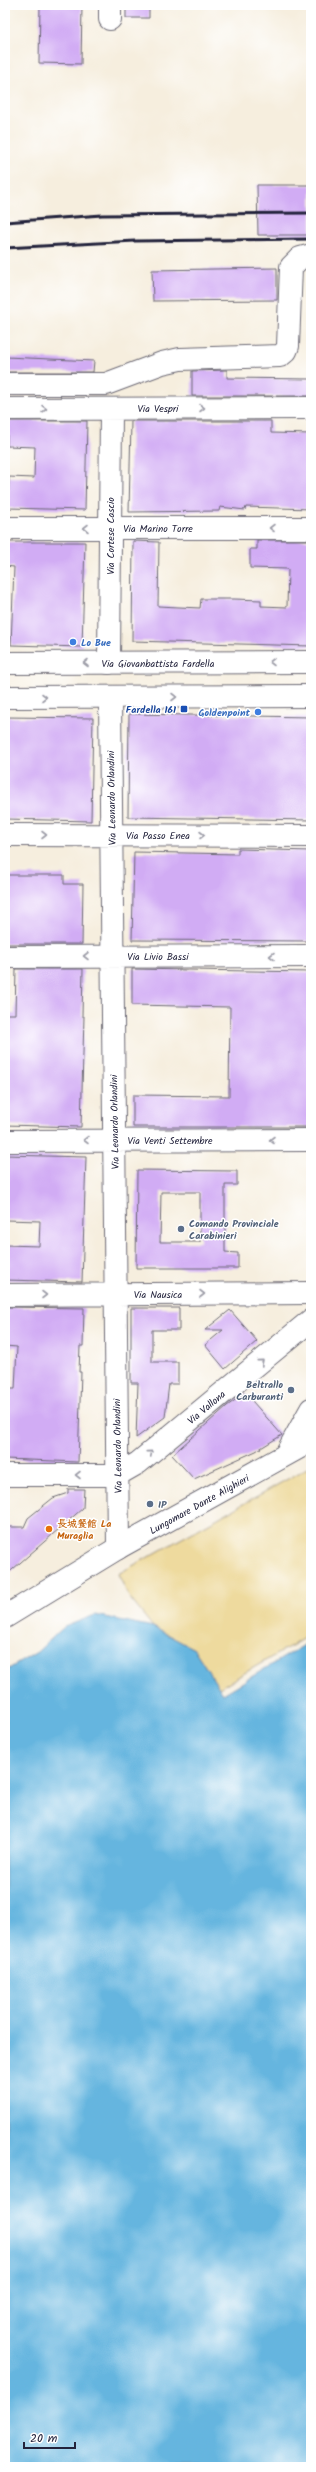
<svg xmlns="http://www.w3.org/2000/svg" width="316" height="2472" font-family="Kalam,'LXGW WenKai TC',sans-serif">
<rect width="100%" height="100%" fill="#fff"/>
<filter id="ink" filterUnits="userSpaceOnUse"><feTurbulence type="fractalNoise" baseFrequency=".025" numOctaves="2"/><feDisplacementMap in="SourceGraphic" scale="8" xChannelSelector="R" yChannelSelector="G"/><feConvolveMatrix kernelMatrix="1 2 1 2 8 2 1 2 1" color-interpolation-filters="sRGB"/></filter>
<filter id="wash" filterUnits="userSpaceOnUse"><feTurbulence type="fractalNoise" baseFrequency=".012" numOctaves="4" result="noise"/><feDisplacementMap in="SourceGraphic" scale="16" xChannelSelector="R" yChannelSelector="G"/><feGaussianBlur stdDeviation="0.9" result="paint"/><feColorMatrix in="noise" values="0 0 0 0 0 0 0 0 0 0 0 0 0 0 0 0 0 1.4 0 .05"/><feComposite in="paint" operator="in"/></filter>
<g filter="url(#wash)">
<rect width="100%" height="100%" fill="#f6eede"/>
<path fill="#eeda9e" stroke="#887e6c" d="M311 1466V1634L219 1688 194 1649 153 1627 129 1597 118 1574Z"/>
<path fill="#65b5df" stroke="#446c8d" d="M95 1615 153 1627 194 1649 223 1694 311 1641V2467H5V1671L37 1652 64 1627Z"/>
<g id="blocks">
<path fill="#d1acf4" fill-rule="evenodd" d="M40 5H82L81 64 39 63Z
M126 5H149V18H126Z
M257 185H311V235H258Z
M277 268V300L153 301 152 270Z
M6 357 94 361 93 372H5Z
M227 370V378L311 379V396H192V371Z
M7 421H87L85 510 8 508 9 477 34 478 35 447 7 446Z
M131 421H271V433L311 434V509L246 507 245 510 220 507 219 511 129 512Z
M257 540H311V646L132 641 133 541 159 542 158 606 200 608 201 599H234L261 600V606L287 607 288 569 250 568V549H257Z
M5 542H85L82 647 11 645 14 567 5 566Z
M129 714 311 717V820L128 817Z
M5 717 93 718 91 821 5 819Z
M238 849 311 851V941L132 940 134 852 238 854Z
M5 875H64V884H83L82 944H5Z
M16 969H83L82 1016H84L81 1127 5 1125V1014H15Z
M132 969 311 972V1127H133V1095L229 1096 230 1007 132 1005Z
M5 1155 86 1157 82 1282 5 1280V1245L39 1246 40 1221 5 1220Z
M137 1170 237 1171V1185H225V1252L238 1253V1268H136ZM161 1192H200V1242H160Z
M5 1307 84 1308 83 1346H80L79 1372H81L78 1462 5 1459V1389H15L17 1347 5 1346Z
M131 1308H179V1330H152V1362H178V1384H169L165 1417 136 1438 138 1383H131Z
M230 1310 257 1341 225 1369 205 1345 223 1330H205Z
M245 1393 282 1435 256 1451 194 1479 172 1455 227 1406Z
M68 1489H84L83 1508 5 1576V1527H24L28 1518 53 1498 68 1493Z"/>
</g>
</g>
<g filter="url(#ink)">
<use href="#blocks" fill-opacity="0" stroke="#6c6974" stroke-width="1"/>
<g fill="none" stroke-linecap="round" stroke-linejoin="round">
<defs>
<path id="minor" d="M110 5V19
M5 384H106L162 363 180 359 280 356 286 351 288 346 291 267 300 258 311 255
M5 409 311 408
M5 528H311
M109 663 111 409
M110 697 118 1548
M5 835 311 836
M5 957 311 956
M5 1141 311 1140
M5 1295 311 1293
M286 1454 311 1409
M5 1475H117L138 1463 311 1320"/>
<path id="major" d="M5 663 311 662
M5 697 311 696
M5 1617 118 1548 311 1441"/>
</defs>
<use href="#minor" stroke="#6c6974" stroke-width="24"/>
<use href="#major" stroke="#6c6974" stroke-width="24"/>
<use href="#minor" stroke="#fff" stroke-width="22"/>
<use href="#major" stroke="#fff" stroke-width="22"/>
<path stroke="#22223b" stroke-width="3" d="M5 222 102 215 311 213
M5 248 135 241 311 239"/>
</g>
<defs><path id="oneway-chevron" d="M-2-3.5L2.5 0L-2 3.5" fill="none" stroke-width="1.6" stroke-linecap="round" stroke-linejoin="round"/></defs>
<g stroke="#9c9ca7">
<use href="#oneway-chevron" transform="translate(202 408)"/>
<use href="#oneway-chevron" transform="translate(44 409)"/>
<use href="#oneway-chevron" transform="translate(86 528) rotate(180)"/>
<use href="#oneway-chevron" transform="translate(272 528) rotate(180)"/>
<use href="#oneway-chevron" transform="translate(272 662) rotate(180)"/>
<use href="#oneway-chevron" transform="translate(86 663) rotate(180)"/>
<use href="#oneway-chevron" transform="translate(44 697)"/>
<use href="#oneway-chevron" transform="translate(174 697)"/>
<use href="#oneway-chevron" transform="translate(44 835)"/>
<use href="#oneway-chevron" transform="translate(202 835)"/>
<use href="#oneway-chevron" transform="translate(86 956) rotate(180)"/>
<use href="#oneway-chevron" transform="translate(272 956) rotate(180)"/>
<use href="#oneway-chevron" transform="translate(86 1140) rotate(180)"/>
<use href="#oneway-chevron" transform="translate(272 1140) rotate(180)"/>
<use href="#oneway-chevron" transform="translate(202 1294)"/>
<use href="#oneway-chevron" transform="translate(44 1295)"/>
<use href="#oneway-chevron" transform="translate(261 1362) rotate(-40)"/>
<use href="#oneway-chevron" transform="translate(150 1453) rotate(-40)"/>
<use href="#oneway-chevron" transform="translate(78 1475) rotate(180)"/>
</g>
</g>
<g fill="#3f7fe0" stroke="#fff" stroke-width="1.5">
<circle cx="73" cy="642" r="4"/>
<circle cx="258" cy="712" r="4"/>
</g>
<rect fill="#1a4fb4" stroke="#fff" stroke-width="1.5" x="180" y="705" width="8" height="8" rx="2"/>
<g fill="#5c6f8a" stroke="#fff" stroke-width="1.5">
<circle cx="181" cy="1229" r="4"/>
<circle cx="291" cy="1390" r="4"/>
<circle cx="150" cy="1504" r="4"/>
</g>
<circle fill="#e8710a" stroke="#fff" stroke-width="1.5" cx="49" cy="1529" r="4"/>
<g text-anchor="middle" stroke-width="3" stroke-linejoin="round" paint-order="stroke">
<g font-size="10" fill="#22223b" stroke="#fff">
<text x="158" y="412">Via Vespri</text>
<text x="158" y="532">Via Marino Torre</text>
<text transform="translate(110 536) rotate(-90)" y="4">Via Cortese Cascio</text>
<text x="158" y="667">Via Giovanbattista Fardella</text>
<text transform="translate(111 798) rotate(-91)" y="4">Via Leonardo Orlandini</text>
<text x="158" y="839">Via Passo Enea</text>
<text x="158" y="960">Via Livio Bassi</text>
<text transform="translate(114 1122) rotate(-91)" y="4">Via Leonardo Orlandini</text>
<text x="170" y="1144">Via Venti Settembre</text>
<text x="158" y="1298">Via Nausica</text>
<text transform="translate(206 1407) rotate(-40)" y="4">Via Vallona</text>
<text transform="translate(117 1446) rotate(-91)" y="4">Via Leonardo Orlandini</text>
<text transform="translate(199 1504) rotate(-29)" y="4">Lungomare Dante Alighieri</text>
</g>
<g font-size="10" font-weight="bold" fill="#366cbe" stroke="#fff" text-anchor="start">
<text x="81" y="646">Lo Bue</text>
<text x="250" y="716" text-anchor="end">Goldenpoint</text>
</g>
<g font-size="10" font-weight="bold" fill="#164399" stroke="#fff" text-anchor="end">
<text x="176" y="713">Fardella 161</text>
</g>
<g font-size="10" font-weight="bold" fill="#4e5e75" stroke="#fff" text-anchor="start">
<text x="189" y="1227">Comando Provinciale<tspan x="189" dy="12">Carabinieri</tspan></text>
<text x="283" y="1388" text-anchor="end">Beltrallo<tspan x="283" dy="12">Carburanti</tspan></text>
<text x="158" y="1508">IP</text>
</g>
<g font-size="10" font-weight="bold" fill="#c56008" stroke="#fff" text-anchor="start">
<text x="57" y="1527">長城餐館 La<tspan x="57" dy="12">Muraglia</tspan></text>
</g>
</g>
<rect width="316" height="2472" fill="none" stroke="#fff" stroke-width="20"/>
<path d="M24 2442v6h51v-6" fill="none" stroke="#22223b" stroke-width="2"/>
<text x="30" y="2442" font-size="12" fill="#22223b" stroke="#ffffff" stroke-width="3" paint-order="stroke">20 m</text>
</svg>
